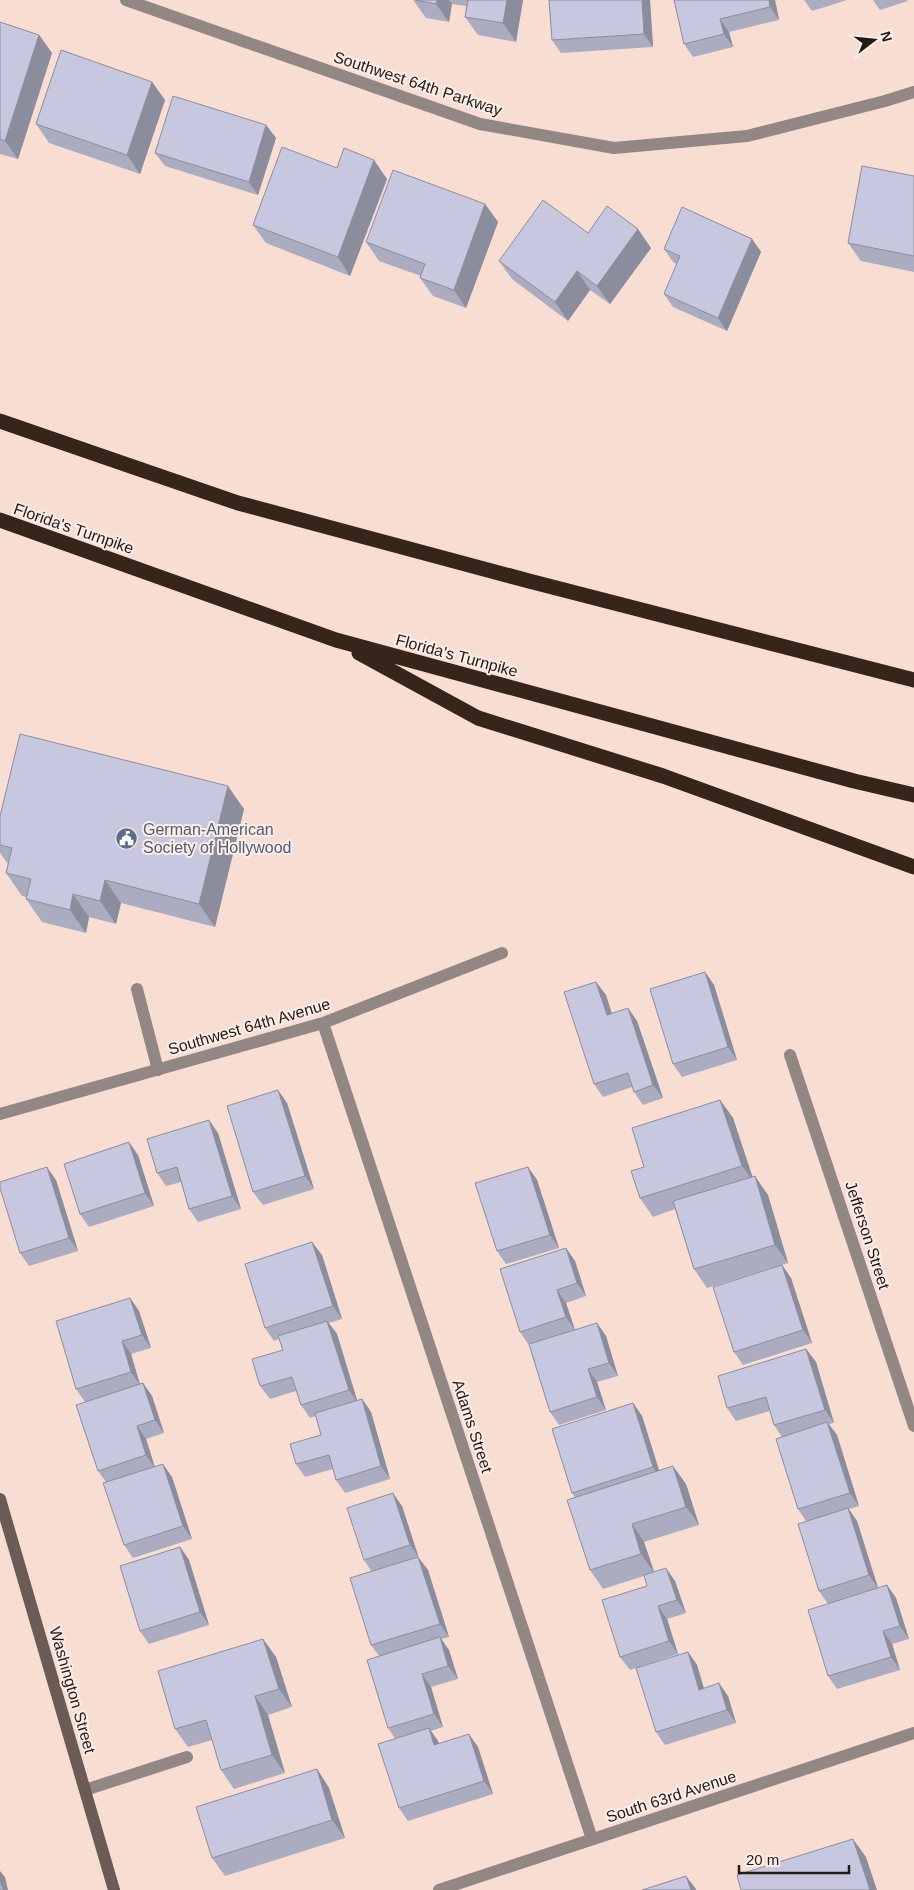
<svg xmlns="http://www.w3.org/2000/svg" width="914" height="1890" font-family="Arial,sans-serif">
<rect width="100%" height="100%" fill="#f8ded2"/>
<g fill="none" stroke-linecap="round" stroke-linejoin="round">
<path stroke="#928782" stroke-width="12" d="M137 989 158 1070
M85 1790 187 1757"/>
<path stroke="#928782" stroke-width="12" d="M126 0 480 124 614 148 747 136 885 101 914 92
M323 1023 592 1839
M790 1055 914 1426
M0 1114 323 1023 502 953
M439 1890 914 1733"/>
<path stroke="#6a5c55" stroke-width="12" d="M0 1499 114 1890"/>
<path stroke="#37241b" stroke-width="15" d="M0 421 238 503 529 581 914 680
M0 520 336 640 854 781 914 795
M359 653 478 718 663 776 914 867"/>
</g>
<path fill="#abacc0" d="M413 0H523L516 42 478 35 465 17 466 6 452 4 449 22 426 18Z
M549 0H650L653 47 561 53 552 40Z
M674 0H775L779 20 729 32 733 47 693 57 684 44Z
M804 0H847L812 11Z
M873 0H907L908 1 880 10Z
M0 22 39 35 52 53 18 159 0 154Z
M152 82 165 100 140 174 49 143 36 124Z
M266 125 276 138 258 195 165 166 155 153Z
M337 168 387 179 350 276 266 243 253 225Z
M914 176V272L861 261 848 243Z
M485 204 498 222 466 308 433 296 420 278 421 276 379 261 366 242Z
M588 233 651 248 610 304 590 290 568 321 512 279 499 261Z
M752 239 761 252 727 331 673 307 664 294 677 264 673 262 664 249Z
M244 809 215 927 121 903 116 924 89 917 86 933 42 922 26 899 27 897 22 896 6 873 8 864 0 853V816Z
M705 972 714 985 737 1060 682 1077 673 1064Z
M596 982 606 995 612 1014 628 1008 637 1021 663 1098 643 1105 634 1092 632 1087 603 1097 594 1084Z
M720 1100 733 1118 752 1177 768 1195 788 1263 782 1265 791 1278 812 1343 743 1365 734 1352 771 1268 707 1288 694 1269 675 1209 653 1217 640 1198 644 1167Z
M287 1103 314 1189 263 1205 253 1192Z
M218 1133 241 1209 198 1222 189 1209 181 1182 166 1186 157 1173Z
M138 1155 154 1206 89 1227 80 1214Z
M528 1167 537 1180 559 1248 506 1264 497 1251Z
M56 1180 78 1251 29 1266 20 1253Z
M566 1248 575 1261 586 1296 566 1303 575 1330 597 1323 606 1336 618 1376 597 1382 606 1410 559 1425 550 1412 529 1345 520 1332Z
M322 1255 342 1319 329 1323 337 1334 357 1401 362 1399 371 1412 390 1479 345 1493 336 1480 333 1469 305 1477 296 1464 321 1435 316 1416 310 1418 301 1405 296 1391 270 1399 260 1386 283 1350 279 1339 274 1341 265 1328Z
M130 1298 139 1311 151 1348 131 1354 140 1384 143 1383 152 1396 164 1433 146 1439 155 1467 172 1477 192 1539 133 1558 124 1545 106 1482 98 1471 85 1402 76 1389Z
M806 1349 816 1362 834 1423 829 1424 837 1435 859 1506 849 1509 857 1521 878 1588 887 1585 896 1598 909 1639 892 1644 900 1670 837 1689 828 1676V1604L819 1591 806 1521 798 1509 782 1437 774 1425 770 1411 736 1421 727 1408Z
M633 1403 642 1416 659 1470 686 1484 699 1525 644 1542 654 1571 675 1581 686 1613 667 1619 678 1654 630 1670 620 1657 647 1586 644 1576 603 1589 590 1570 575 1497 572 1493Z
M402 1506 418 1557 428 1570 449 1637 441 1639 449 1650 458 1679 431 1687 443 1727 431 1731 438 1741 439 1744 478 1747 493 1794 408 1821 399 1808 395 1738 388 1728 379 1656 371 1645 372 1572 364 1560Z
M180 1547 189 1560 209 1625 149 1644 140 1631Z
M263 1639 276 1657 292 1707 268 1715 285 1773 234 1789 221 1770 212 1740 188 1747 175 1729Z
M688 1652 697 1665 704 1688 728 1696 736 1723 665 1745 656 1732Z
M317 1769 329 1788 345 1838 225 1876 212 1858Z"/>
<path fill="#8b8c9c" d="M437 0H449L452 4 449 22 436 4Z
M507 0H523L516 42 503 23Z
M642 0H650L653 47 644 34Z
M769 0H775L779 20 770 7Z
M720 19 729 32 733 47 724 34Z
M39 35 52 53 18 159 5 141Z
M152 82 165 100 140 174 127 155Z
M266 125 276 138 258 195 249 182Z
M374 160 387 179 350 276 338 257Z
M485 204 498 222 466 308 454 290Z
M638 229 651 248 610 304 597 286Z
M752 239 761 252 727 331 718 318Z
M577 271 590 290 568 321 555 302Z
M228 786 244 809 215 927 199 904Z
M105 880 121 903 116 924 100 901Z
M73 894 89 917 86 933 70 910Z
M705 972 714 985 737 1060 728 1047Z
M596 982 606 995 616 1028 607 1015Z
M628 1008 637 1021 663 1098 653 1085Z
M278 1090 287 1103 314 1189 305 1176Z
M720 1100 733 1118 755 1184 742 1166Z
M209 1120 218 1133 241 1209 232 1196Z
M129 1142 138 1155 154 1206 145 1193Z
M47 1167 56 1180 78 1251 69 1238Z
M528 1167 537 1180 559 1248 550 1235Z
M755 1176 768 1195 788 1263 775 1245Z
M312 1242 322 1255 342 1319 333 1306Z
M566 1248 575 1261 586 1296 577 1283Z
M782 1265 791 1278 812 1343 803 1330Z
M557 1290 566 1303 575 1330 566 1317Z
M130 1298 139 1311 151 1348 142 1335Z
M327 1321 337 1334 358 1403 349 1390Z
M597 1323 606 1336 618 1376 609 1363Z
M122 1341 131 1354 140 1385 131 1372Z
M806 1349 816 1362 834 1423 825 1410Z
M588 1369 597 1382 606 1410 597 1397Z
M143 1383 152 1396 164 1433 155 1420Z
M362 1399 371 1412 390 1479 381 1466Z
M633 1403 642 1416 662 1480 653 1467Z
M827 1422 837 1435 859 1506 850 1493Z
M137 1426 146 1439 155 1468 146 1455Z
M163 1464 172 1477 192 1539 183 1526Z
M673 1466 686 1484 699 1525 686 1507Z
M393 1493 402 1506 419 1558 410 1545Z
M848 1508 857 1521 878 1588 869 1575Z
M632 1524 644 1542 654 1572 641 1554Z
M180 1547 189 1560 209 1625 200 1612Z
M418 1557 428 1570 449 1637 440 1624Z
M666 1568 675 1581 686 1613 677 1600Z
M887 1585 896 1598 909 1639 900 1626Z
M658 1606 667 1619 678 1654 669 1641Z
M883 1631 892 1644 900 1670 891 1657Z
M440 1637 449 1650 458 1679 448 1666Z
M263 1639 276 1657 292 1707 279 1689Z
M688 1652 697 1665 708 1703 699 1690Z
M422 1674 431 1687 443 1727 434 1714Z
M719 1683 728 1696 736 1723 727 1710Z
M255 1696 268 1715 285 1773 272 1755Z
M429 1728 438 1741 444 1758 434 1745Z
M469 1734 478 1747 493 1794 484 1781Z
M317 1769 329 1788 345 1838 332 1820Z
M853 1839 866 1857 877 1890H870Z
M0 1871 5 1877 8 1890H3L0 1880Z
M686 1876 696 1889V1890H691Z"/>
<path fill="#c7c8df" stroke="#8b8c9c" d="M416 0H437L436 4Z
M468 0H507L503 23 465 17Z
M549 0H642L644 34 552 40Z
M674 0H769L770 7 720 19 724 34 684 44Z
M0 22 39 35 5 141 0 139Z
M61 50 152 82 127 155 36 124Z
M173 96 266 125 249 182 155 153Z
M282 147 337 168 344 148 374 160 338 257 253 225Z
M862 166 914 176V256L848 243Z
M393 170 485 204 454 290 420 278 425 264 366 242Z
M543 200 588 233 607 206 638 229 597 286 577 271 555 302 499 261Z
M682 207 752 239 718 318 664 294 680 256 664 249Z
M20 734 228 786 199 904 105 880 100 901 73 894 70 910 26 899 31 879 6 873 12 848 0 845V816Z
M705 972 728 1047 673 1064 650 989Z
M596 982 607 1015 628 1008 653 1085 634 1092 628 1073 594 1084 564 992Z
M278 1090 305 1176 253 1192 227 1106Z
M720 1100 742 1166 640 1198 631 1171 644 1167 632 1128Z
M209 1120 232 1196 189 1209 177 1167 157 1173 147 1139Z
M129 1142 145 1193 80 1214 64 1164Z
M47 1167 69 1238 20 1253 0 1188V1182Z
M528 1167 550 1235 497 1251 475 1183Z
M755 1176 775 1245 694 1269 673 1201Z
M312 1242 333 1306 265 1328 245 1264Z
M566 1248 577 1283 557 1290 566 1317 520 1332 500 1269Z
M782 1265 803 1330 734 1352 713 1287Z
M130 1298 142 1335 122 1341 131 1372 76 1389 56 1321Z
M327 1321 349 1390 301 1405 292 1377 260 1386 252 1359 283 1350 278 1336Z
M597 1323 609 1363 588 1369 597 1397 550 1412 529 1344Z
M806 1349 825 1410 774 1425 766 1397 727 1408 718 1376Z
M143 1383 155 1420 137 1426 146 1455 98 1471 76 1405Z
M362 1399 381 1466 336 1480 329 1455 296 1464 290 1444 321 1435 315 1413Z
M633 1403 653 1467 572 1493 552 1429Z
M827 1422 850 1493 798 1509 776 1439Z
M163 1464 183 1526 124 1545 103 1483Z
M673 1466 686 1507 632 1524 641 1554 590 1570 567 1500Z
M393 1493 410 1545 364 1560 347 1508Z
M848 1508 869 1575 819 1591 798 1524Z
M180 1547 200 1612 140 1631 120 1566Z
M418 1557 440 1624 371 1645 350 1578Z
M666 1568 677 1600 658 1606 669 1641 620 1657 602 1600 647 1586 644 1575Z
M887 1585 900 1626 883 1631 891 1657 828 1676 808 1610Z
M440 1637 448 1666 422 1674 434 1714 388 1728 367 1660Z
M263 1639 279 1689 255 1696 272 1755 221 1770 206 1720 175 1729 158 1671Z
M688 1652 699 1690 719 1683 727 1710 656 1732 636 1668Z
M429 1728 434 1745 469 1734 484 1781 399 1808 378 1744Z
M317 1769 332 1820 212 1858 196 1807Z
M853 1839 870 1890H741L737 1875Z
M686 1876 691 1890H642Z
M0 1880 3 1890H0Z"/>
<defs>
<symbol id="civic-disc" viewBox="-11 -11 22 22"><circle r="9.5" fill="#5c6f8a" stroke="#fdede7"/><path d="M-.6-6.5H3V-4.5H.6V-3L4-1V1h2V6H-6V1h2V-1L-.6-3ZM-1.2 2.5V6h2.4V2.5Z" fill="#fff"/></symbol>
</defs>
<g fill-rule="evenodd">
<use href="#civic-disc" x="114" y="826" width="25" height="25"/>
</g>
<g text-anchor="middle" stroke-width="4" stroke-linejoin="round" paint-order="stroke">
<g font-size="16" fill="#231a16" stroke="#fdede7">
<text transform="translate(418 83) rotate(18)" y="6">Southwest 64th Parkway</text>
<text transform="translate(74 528) rotate(19)" y="6">Florida's Turnpike</text>
<text transform="translate(457 655) rotate(15)" y="6">Florida's Turnpike</text>
<text transform="translate(249 1026) rotate(-16)" y="6">Southwest 64th Avenue</text>
<text transform="translate(868 1235) rotate(72)" y="6">Jefferson Street</text>
<text transform="translate(473 1426) rotate(72)" y="6">Adams Street</text>
<text transform="translate(73 1690) rotate(74)" y="6">Washington Street</text>
<text transform="translate(671 1796) rotate(-18)" y="6">South 63rd Avenue</text>
</g>
<g font-size="16" fill="#4e5e75" stroke="#fdede7" text-anchor="start">
<text x="143" y="835">German-American<tspan x="143" dy="18">Society of Hollywood</tspan></text>
</g>
</g>
<g transform="translate(874 40) rotate(74)" stroke="#fdede7" stroke-width="4" paint-order="stroke">
<path d="M0-4L9 19L0 12L-9 19Z" fill="#231a16"/>
<text y="-8" font-size="14" font-weight="bold" text-anchor="middle" fill="#231a16">N</text>
</g>
<path d="M739 1865v8h110v-8" fill="none" stroke="#231a16" stroke-width="2.5"/>
<text x="746" y="1865" font-size="15" fill="#231a16" stroke="#fdede7" stroke-width="4" paint-order="stroke">20 m</text>
</svg>
